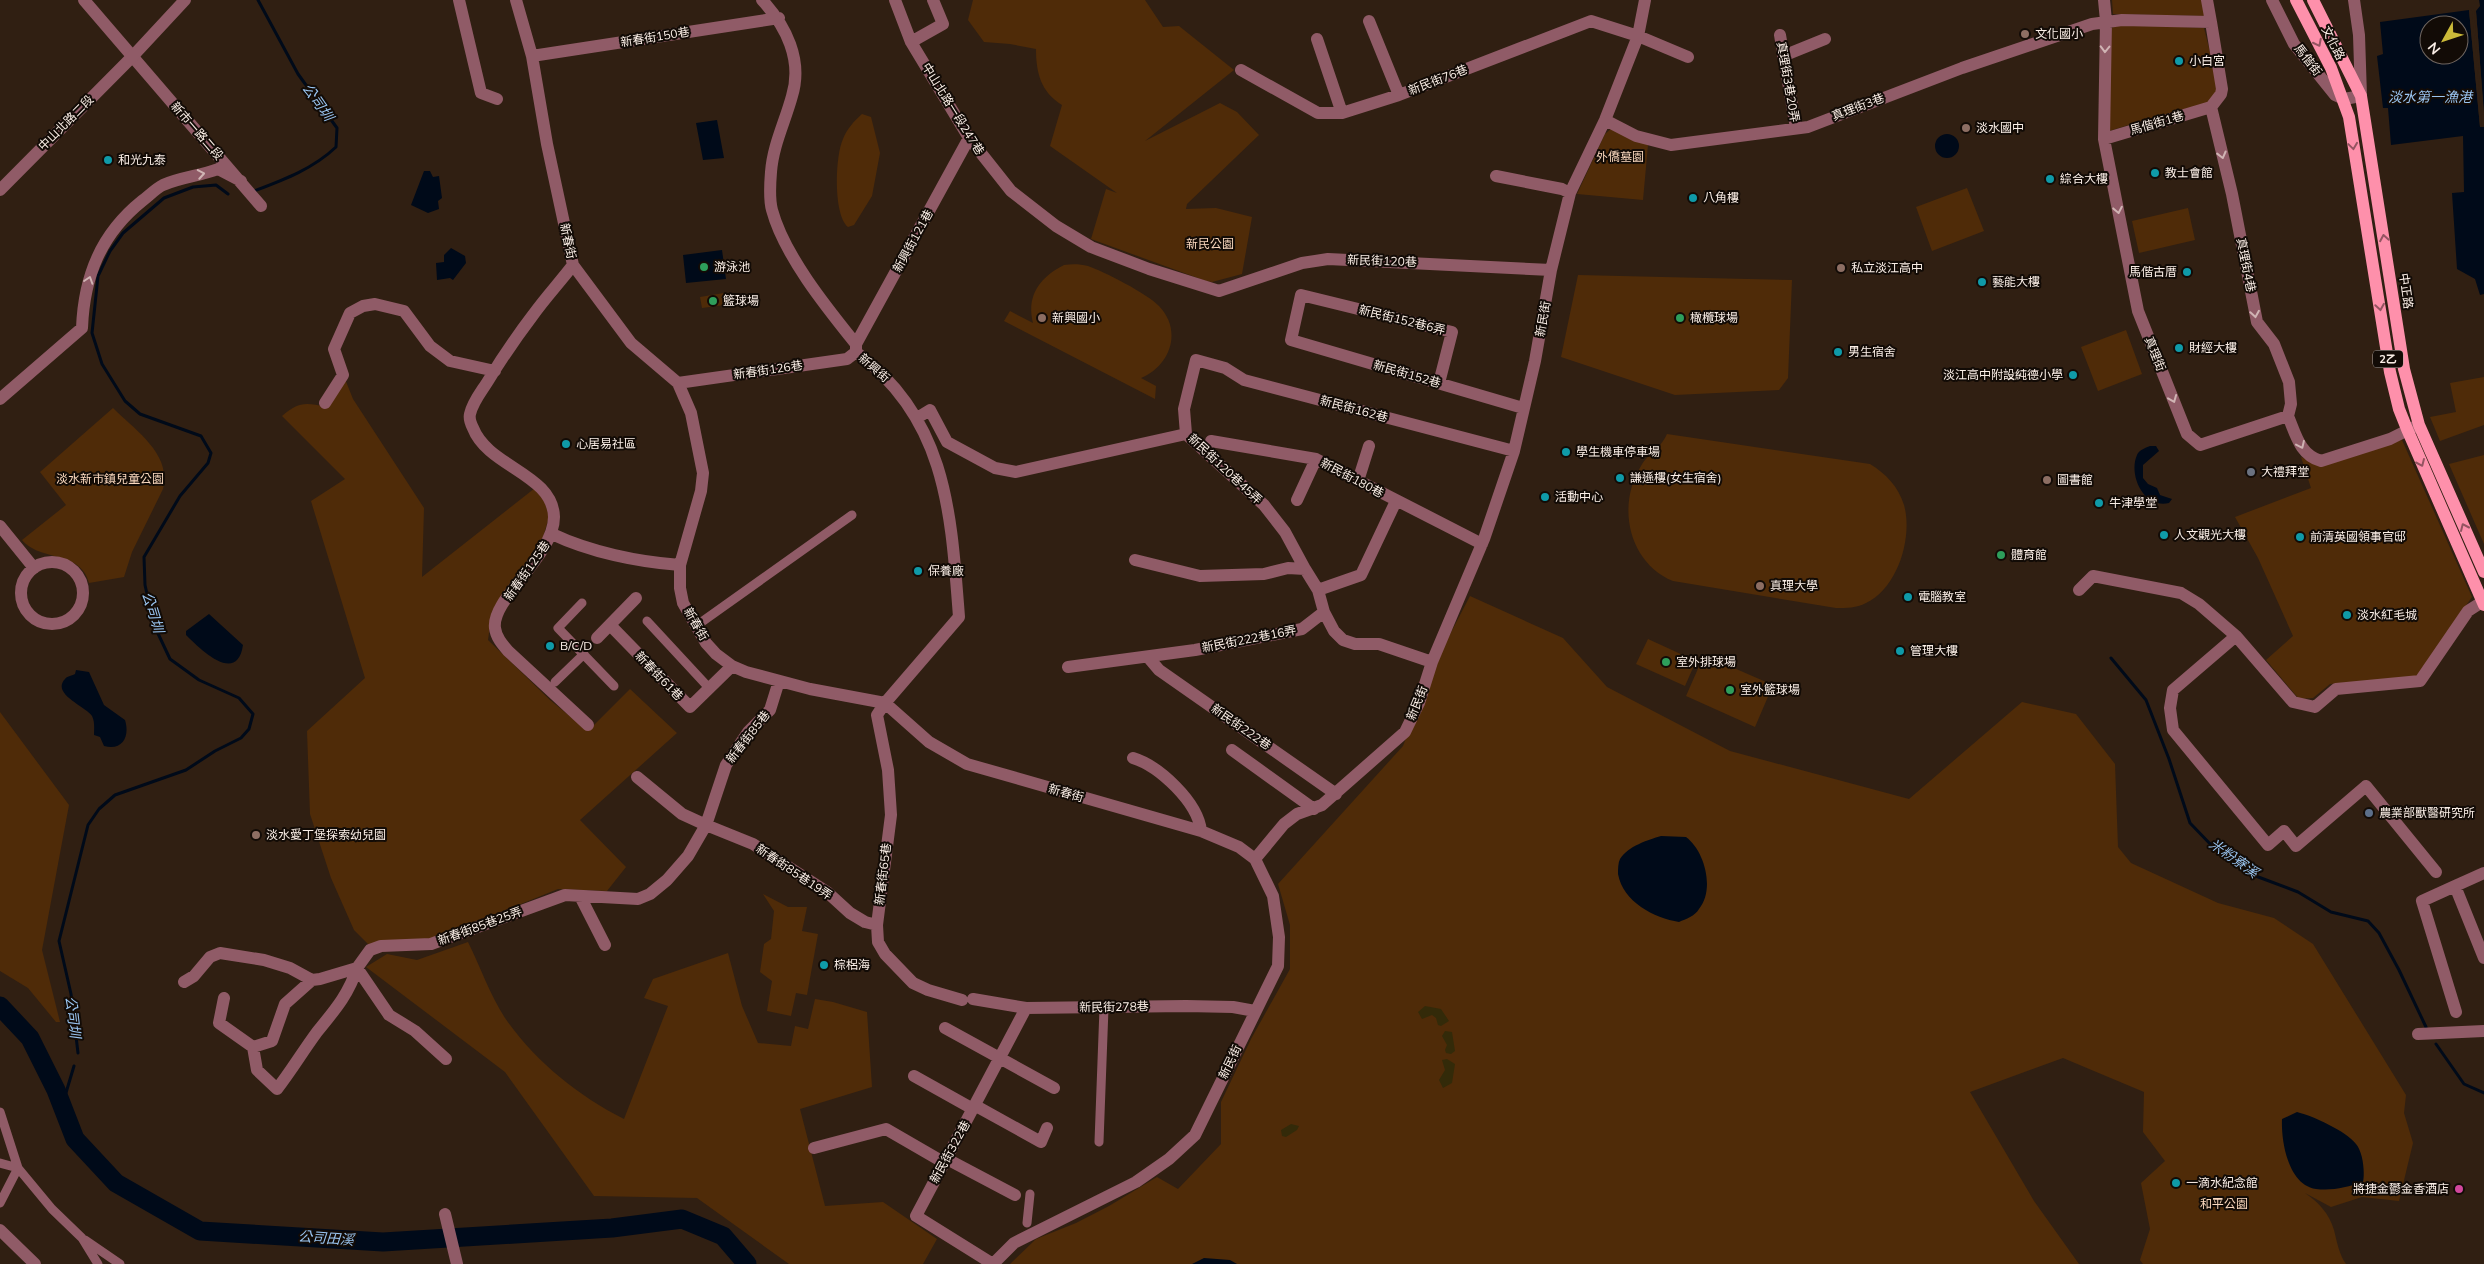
<svg xmlns="http://www.w3.org/2000/svg" width="2484" height="1264" font-family="Mulish,'Noto Sans TC',sans-serif">
<rect width="100%" height="100%" fill="#301f12"/>
<path fill="#4f2b08" d="M973 0H1145L1163 27 1179 26 1234 70 1145 141 1220 103 1237 112 1259 135 1187 204 1186 209 1216 208 1252 217 1242 274 1212 282 1206 281 1091 239 1106 189 1117 193 1050 146 1062 105C1041 92 1036 73 1036 49L1010 44 984 42 968 20Z
M2112 0H2204L2207 16 2113 14Z
M2116 24 2204 28 2220 92 2203 106 2154 117 2106 132 2110 30Z
M862 114 871 117 880 153 872 196 854 225 848 227C833 215 835 156 843 139 847 129 854 121 862 114Z
M1612 128 1648 145 1643 200 1577 194 1605 134Z
M1967 188 1984 231 1932 251 1916 207Z
M2188 208 2195 240 2139 253 2132 221Z
M1064 265C1072 264 1080 264 1088 266 1103 271 1148 294 1159 306 1183 331 1170 366 1141 378L1156 386 1155 399 1004 321 1010 311 1033 323C1026 296 1040 277 1064 265Z
M1578 275 1792 280 1788 378 1779 390 1675 395 1561 357Z
M724 293 725 305 702 308 700 297Z
M2126 330 2142 374 2098 391 2081 347Z
M2484 377V425L2440 441 2430 417 2456 412 2450 383Z
M345 379 353 399 424 508 422 577 535 488 544 498 549 517 543 537 492 612 488 640 550 700 588 731 630 689 677 733 580 820 626 867 607 891 558 889 434 939 370 946 354 930 331 878 310 814 307 731 365 678 311 501 345 479 282 416C298 402 305 402 326 407Z
M113 408C135 430 172 454 163 489L132 552 124 577 89 583C81 550 40 562 22 540L66 505 40 472Z
M1667 434 1870 464C1886 474 1898 486 1904 505 1913 537 1898 588 1866 603 1856 608 1847 608 1836 608L1673 581C1629 563 1616 506 1641 466 1649 452 1659 451 1667 434Z
M2402 440 2472 597 2416 677 2330 684 2313 698 2299 699 2266 660 2293 636 2258 558 2235 517 2311 488 2301 457 2318 464Z
M2484 455V544L2449 464Z
M1470 596 1563 638 1607 687 1730 751 1909 799 2022 702 2076 714 2115 764 2118 847 2131 863 2218 903 2274 918 2313 944 2406 1095 2404 1113 2413 1143 2399 1201 2362 1197 2331 1207 2305 1193C2319 1203 2329 1213 2334 1230 2337 1242 2339 1254 2346 1264H2143L2140 1260 2150 1229 2141 1183 2165 1161 2143 1132 2144 1092 2063 1058 1970 1092 2034 1201 2079 1264H1010L1036 1239 1076 1223 1109 1206 1157 1177 1178 1189 1221 1144V1102L1251 1039 1290 969V925L1278 884 1403 746 1436 661Z
M1648 639 1696 661 1685 686 1636 664Z
M1704 655 1773 685 1755 727 1686 696Z
M0 712 69 805 42 950 60 1022H56L28 988 0 971Z
M763 894 788 907H807L802 931 818 934 807 995 796 993 791 1016 767 1011 772 981 760 972 764 944 771 939 774 911Z
M468 942C480 966 490 995 505 1018 535 1061 577 1095 624 1119L668 1006 644 998 653 979 728 953 742 1006 758 1043 791 1046 795 1026 808 1029 815 999 833 1002 867 1012 872 1087 800 1109 825 1206 883 1202 937 1239 923 1264H789L697 1198 594 1196 505 1072 366 967 387 954 417 960Z"/>
<path fill="#332a09" d="M1425 1006 1441 1009 1449 1021 1441 1026 1438 1025 1436 1018 1432 1015 1422 1019 1418 1012Z
M1445 1031 1452 1032 1455 1051 1451 1054 1446 1053 1445 1050 1447 1045 1442 1036Z
M1447 1059 1455 1064 1452 1083 1443 1088 1439 1080 1445 1070 1442 1060Z
M1291 1124 1299 1126 1297 1130 1286 1137 1282 1136 1281 1130Z"/>
<path fill="#000a19" fill-rule="evenodd" d="M2479 0H2484V113L2476 11 2480 6Z
M2469 10 2480 127H2484V294L2480 295 2475 279 2457 269 2452 193 2464 192 2463 136 2391 145 2388 108H2383L2377 56 2383 54 2380 22ZM2429 25H2459V55H2429Z
M717 120 724 158 703 160 696 123Z
M1935 146a12 12 0 1 1 24 0a12 12 0 1 1-24 0Z
M424 171H430L433 177 439 176 442 198 438 201 439 209 428 213 411 205Z
M451 248 465 256 466 263 453 280 450 278 437 280 436 263 444 262V255Z
M722 250 726 279 686 283 683 255Z
M2150 446H2156L2159 451 2143 465V478L2148 484 2157 488 2160 495 2172 499 2169 503C2144 509 2128 475 2137 455 2139 450 2145 448 2150 446Z
M209 614 243 645C237 686 199 648 186 635V631Z
M76 670 89 672 104 705 125 720C130 736 123 751 104 746L100 737 94 735C94 729 95 722 92 716 85 706 51 694 65 679 67 676 71 676 75 674Z
M1661 836 1686 837C1705 851 1715 890 1699 909 1695 916 1686 919 1679 922 1654 918 1623 902 1618 874 1618 869 1618 863 1620 859 1628 846 1648 840 1661 836Z
M2297 1112C2313 1116 2346 1131 2356 1144 2363 1152 2365 1172 2363 1182 2347 1187 2333 1191 2316 1189 2288 1185 2281 1141 2282 1119Z
M1204 1258 1230 1260 1237 1264H1192Z"/>
<path fill="#301f12" d="M2469 10 2472 11 2482 125 2484 127H2480Z
M2474 11H2476L2484 116 2482 113Z"/>
<g fill="none" stroke-linecap="round" stroke-linejoin="round">
<path stroke="#000a19" stroke-width="3" d="M254 191C283 180 313 169 336 147L337 128 298 74 258 0
M2111 658 2146 700 2169 759 2190 823 2215 849 2253 875 2298 892 2331 912 2368 921 2379 933 2399 970 2426 1027
M2436 1044 2464 1084 2484 1093
M78 1053 71 994 59 941 88 825 99 809 115 795 186 770 215 751 241 738 249 729 253 714 239 698 199 680 170 659 154 625 145 585 144 557 180 496 208 463 211 453 201 436 140 414 125 401 102 364 92 333 98 276 110 251 123 233 164 198 193 187 216 185 228 194
M62 1106 74 1066"/>
<path stroke="#000a19" stroke-width="19" d="M0 1006 30 1038 56 1090 75 1139 116 1183 200 1231 383 1242 612 1228 682 1219 723 1236 747 1264"/>
<path stroke="#905b67" stroke-width="9" d="M582 603 558 628 614 686
M647 621 710 689
M696 626 852 515
M555 682 584 654
M0 1112 18 1168 52 1209 82 1238 98 1264
M1099 1142 1104 1008
M0 1163 18 1168
M0 1203 18 1168
M1027 1223 1030 1194
M85 1240 120 1264"/>
<path stroke="#905b67" stroke-width="12" d="M84 0 261 206
M459 0 481 93 497 99
M516 0 532 56 547 144 573 265 631 343 678 383 691 413 703 473 701 491 680 565V588L683 603 706 643 716 654 732 666 746 672 810 689 885 703 929 742 967 764 1201 831 1239 847 1255 859 1273 896 1279 937 1278 966 1195 1135 1169 1159 1136 1182 1014 1243 993 1264
M762 0C786 26 803 60 792 96 785 122 773 145 771 172 770 184 769 199 772 210 784 255 827 308 856 344V352
M895 0 911 42 969 138 1011 191 1056 226 1091 247 1149 269 1219 291 1302 263 1328 259 1551 270
M2104 0 2106 21 2104 139 2138 311 2187 434 2200 445 2288 416C2296 435 2300 455 2321 461L2390 439 2416 426
M2207 0 2211 22
M2272 0 2294 44 2335 95 2344 99 2361 96 2359 35 2354 0
M1369 21 1399 95
M1780 35 1796 128
M1317 39 1342 113
M911 42 943 24 933 0
M532 56 779 18
M1783 56 1825 39
M1241 70 1318 113H1342L1399 95 1591 21 1638 36 1688 57
M2211 107 2232 194 2257 322 2274 344 2289 382 2291 404 2288 416
M1605 120 1636 136 1671 145 1808 127 1962 68 2092 24 2122 20 2211 22 2222 89 2221 94 2211 107
M2104 139 2211 107
M1496 176 1562 189 1570 193
M573 265C560 282 545 298 533 315 517 336 502 358 488 381 482 391 473 401 470 414 469 418 471 424 473 428 488 467 553 474 554 517 554 556 491 599 495 628 496 637 502 644 508 651L588 725
M856 344 969 138
M856 352C947 419 951 513 959 617L885 703 877 715 888 770 891 815 877 925 878 942 885 954 913 983 928 990 962 1000
M678 383 847 359 856 352
M1439 383 1452 332 1301 295 1291 340 1523 408
M0 399 82 328C84 276 101 234 142 201 149 196 155 189 163 185 181 177 200 176 218 169L241 181
M325 403 343 375 334 349 350 313 363 306 375 304 404 311 430 346 450 361 495 371
M917 418 930 410 947 442 995 468 1016 472 1186 434
M1211 441 1316 459 1482 544
M1358 481 1369 446
M1297 500 1316 459
M0 526 34 568
M552 534C590 552 638 562 680 565
M21 593a31 31 0 1 1 62 0a31 31 0 1 1-62 0Z
M1305 569 1285 532 1264 505 1186 434 1184 409 1196 360 1225 368 1244 380 1514 451
M1318 590 1361 575 1396 501
M2079 590 2093 576 2181 593 2199 604 2236 636
M1324 612 1334 631 1343 640 1355 644H1379L1432 662
M610 625 690 707 732 666
M597 638 636 598
M1148 657 1159 670 1336 794
M1068 667 1195 650 1302 629 1324 612 1318 590 1305 569 1288 568 1264 574 1200 576 1135 560
M1232 750 1314 809
M1133 758C1159 766 1198 802 1201 831
M637 777 682 814 706 825 726 765 748 732 770 710 779 681
M1255 859 1284 824 1297 814 1322 805 1405 732 1419 703 1432 662 1484 539 1514 451 1535 361 1551 270 1570 193 1605 120 1638 36 1645 0
M2436 872 2366 786 2296 846 2284 831 2268 845 2173 730 2170 708 2173 690 2236 636 2293 702 2315 707 2336 689 2420 681 2468 611 2482 602
M2484 873 2455 886 2484 958
M2455 886 2422 901 2456 1012
M580 896 605 945
M357 968 389 1015 415 1031 446 1059
M312 980 285 1004 272 1041 253 1047 257 1070 277 1089C291 1071 303 1051 317 1032 334 1011 349 994 357 968
M184 982 194 976 210 957 220 953 264 960 290 968 312 980 320 979 357 968 370 950 381 946 431 944 565 895 638 899 650 894 667 880 688 856 706 825 753 844 827 892 850 913 865 922 877 925
M224 998 219 1023 253 1047
M973 999 1026 1008 1186 1006 1233 1007 1255 1011
M945 1028 1054 1088
M2418 1034 2484 1031
M914 1076 973 1109
M976 1106 1041 1142 1047 1128
M814 1148 886 1129 943 1162
M945 1158 1015 1195
M445 1214 457 1264
M0 1230 35 1264
M993 1264 916 1216 1026 1008"/>
<path stroke="#905b67" stroke-width="12" d="M0 190 132 57 185 0"/>
<path stroke="#fe90ab" stroke-width="12" d="M2296 0 2331 68 2349 117 2390 372 2399 409 2407 429 2484 605
M2313 0 2361 96 2404 369 2419 425 2484 572"/>
</g>
<defs><path id="oneway-chevron" d="M-2-3.5L2.5 0L-2 3.5" fill="none" stroke-width="1.6" stroke-linecap="round" stroke-linejoin="round" transform="scale(1.25)"/></defs>
<g stroke="#945461">
<use href="#oneway-chevron" transform="translate(2318 43) rotate(63)"/>
<use href="#oneway-chevron" transform="translate(2353 146) rotate(82)"/>
<use href="#oneway-chevron" transform="translate(2384 238) rotate(-100)"/>
<use href="#oneway-chevron" transform="translate(2380 307) rotate(81)"/>
<use href="#oneway-chevron" transform="translate(2421 463) rotate(66)"/>
<use href="#oneway-chevron" transform="translate(2464 527) rotate(-114)"/>
</g>
<g stroke="#d0b4b4">
<use href="#oneway-chevron" transform="translate(2105 49) rotate(91)"/>
<use href="#oneway-chevron" transform="translate(2222 155) rotate(76)"/>
<use href="#oneway-chevron" transform="translate(201 174) rotate(-10)"/>
<use href="#oneway-chevron" transform="translate(2118 210) rotate(79)"/>
<use href="#oneway-chevron" transform="translate(89 280) rotate(-72)"/>
<use href="#oneway-chevron" transform="translate(2255 314) rotate(81)"/>
<use href="#oneway-chevron" transform="translate(2173 399) rotate(68)"/>
<use href="#oneway-chevron" transform="translate(2301 445) rotate(65)"/>
</g>
<g fill="#8d6e63" stroke="#120b06" stroke-width="2">
<circle cx="2025" cy="34" r="5"/>
<circle cx="1966" cy="128" r="5"/>
<circle cx="1841" cy="268" r="5"/>
<circle cx="1042" cy="318" r="5"/>
<circle cx="2047" cy="480" r="5"/>
<circle cx="1760" cy="586" r="5"/>
<circle cx="256" cy="835" r="5"/>
</g>
<g fill="#0f9aa8" stroke="#120b06" stroke-width="2">
<circle cx="2179" cy="61" r="5"/>
<circle cx="108" cy="160" r="5"/>
<circle cx="2155" cy="173" r="5"/>
<circle cx="2050" cy="179" r="5"/>
<circle cx="1693" cy="198" r="5"/>
<circle cx="2187" cy="272" r="5"/>
<circle cx="1982" cy="282" r="5"/>
<circle cx="2179" cy="348" r="5"/>
<circle cx="1838" cy="352" r="5"/>
<circle cx="2073" cy="375" r="5"/>
<circle cx="566" cy="444" r="5"/>
<circle cx="1566" cy="452" r="5"/>
<circle cx="1620" cy="478" r="5"/>
<circle cx="1545" cy="497" r="5"/>
<circle cx="2099" cy="503" r="5"/>
<circle cx="2164" cy="535" r="5"/>
<circle cx="2300" cy="537" r="5"/>
<circle cx="918" cy="571" r="5"/>
<circle cx="1908" cy="597" r="5"/>
<circle cx="2347" cy="615" r="5"/>
<circle cx="550" cy="646" r="5"/>
<circle cx="1900" cy="651" r="5"/>
<circle cx="824" cy="965" r="5"/>
<circle cx="2176" cy="1183" r="5"/>
</g>
<g fill="#2e9e5b" stroke="#120b06" stroke-width="2">
<circle cx="704" cy="267" r="5"/>
<circle cx="713" cy="301" r="5"/>
<circle cx="1680" cy="318" r="5"/>
<circle cx="2001" cy="555" r="5"/>
<circle cx="1666" cy="662" r="5"/>
<circle cx="1730" cy="690" r="5"/>
</g>
<circle fill="#6b7280" stroke="#120b06" stroke-width="2" cx="2251" cy="472" r="5"/>
<circle fill="#5c6f8a" stroke="#120b06" stroke-width="2" cx="2369" cy="813" r="5"/>
<circle fill="#d1479c" stroke="#120b06" stroke-width="2" cx="2459" cy="1189" r="5"/>
<g text-anchor="middle" stroke-width="4" stroke-linejoin="round" paint-order="stroke">
<rect fill="#120b06" stroke="#b5aba4" stroke-width="1" x="2373" y="350.5" width="30" height="17" rx="4"/>
<g font-size="11" font-weight="bold" fill="#fbefe7">
<text x="2388" y="363">2乙</text>
</g>
<g font-size="12" fill="#fbefe7" stroke="#120b06" text-anchor="start">
<text x="2035" y="38">文化國小</text>
<text x="2189" y="65">小白宮</text>
<text x="1976" y="132">淡水國中</text>
<text x="118" y="164">和光九泰</text>
<text x="2165" y="177">教士會館</text>
<text x="2060" y="183">綜合大樓</text>
<text x="1703" y="202">八角樓</text>
<text x="714" y="271">游泳池</text>
<text x="1851" y="272">私立淡江高中</text>
<text x="2177" y="276" text-anchor="end">馬偕古厝</text>
<text x="1992" y="286">藝能大樓</text>
<text x="723" y="305">籃球場</text>
<text x="1052" y="322">新興國小</text>
<text x="1690" y="322">橄欖球場</text>
<text x="2189" y="352">財經大樓</text>
<text x="1848" y="356">男生宿舍</text>
<text x="2063" y="379" text-anchor="end">淡江高中附設純德小學</text>
<text x="576" y="448">心居易社區</text>
<text x="1576" y="456">學生機車停車場</text>
<text x="2261" y="476">大禮拜堂</text>
<text x="1630" y="482">謙遜樓(女生宿舍)</text>
<text x="2057" y="484">圖書館</text>
<text x="1555" y="501">活動中心</text>
<text x="2109" y="507">牛津學堂</text>
<text x="2174" y="539">人文觀光大樓</text>
<text x="2310" y="541">前清英國領事官邸</text>
<text x="2011" y="559">體育館</text>
<text x="928" y="575">保養廠</text>
<text x="1770" y="590">真理大學</text>
<text x="1918" y="601">電腦教室</text>
<text x="2357" y="619">淡水紅毛城</text>
<text x="560" y="650">B/C/D</text>
<text x="1910" y="655">管理大樓</text>
<text x="1676" y="666">室外排球場</text>
<text x="1740" y="694">室外籃球場</text>
<text x="2379" y="817">農業部獸醫研究所</text>
<text x="266" y="839">淡水愛丁堡探索幼兒園</text>
<text x="834" y="969">棕梠海</text>
<text x="2186" y="1187">一滴水紀念館</text>
<text x="2449" y="1193" text-anchor="end">將捷金鬱金香酒店</text>
</g>
<g font-size="12" fill="#fbefe7" stroke="#120b06">
<text transform="translate(655 37) rotate(-9)" y="4">新春街150巷</text>
<text transform="translate(2333 43) rotate(63)" y="4">文化路</text>
<text transform="translate(2308 60) rotate(52)" y="4">馬偕街</text>
<text transform="translate(1438 80) rotate(-21)" y="4">新民街76巷</text>
<text transform="translate(1788 82) rotate(80)" y="4">真理街3巷20弄</text>
<text transform="translate(1858 107) rotate(-21)" y="4">真理街3巷</text>
<text transform="translate(953 109) rotate(58)" y="4">中山北路一段247巷</text>
<text transform="translate(66 123) rotate(-45)" y="4">中山北路二段</text>
<text transform="translate(2157 123) rotate(-16)" y="4">馬偕街1巷</text>
<text transform="translate(197 131) rotate(49)" y="4">新市一路二段</text>
<text transform="translate(568 241) rotate(78)" y="4">新春街</text>
<text transform="translate(913 241) rotate(-61)" y="4">新興街121巷</text>
<text transform="translate(1382 261) rotate(2)" y="4">新民街120巷</text>
<text transform="translate(2246 265) rotate(79)" y="4">真理街4巷</text>
<text transform="translate(2406 291) rotate(82)" y="4">中正路</text>
<text transform="translate(1543 319) rotate(-80)" y="4">新民街</text>
<text transform="translate(1402 320) rotate(14)" y="4">新民街152巷6弄</text>
<text transform="translate(2155 354) rotate(68)" y="4">真理街</text>
<text transform="translate(874 368) rotate(41)" y="4">新興街</text>
<text transform="translate(768 370) rotate(-8)" y="4">新春街126巷</text>
<text transform="translate(1407 374) rotate(16)" y="4">新民街152巷</text>
<text transform="translate(1354 409) rotate(15)" y="4">新民街162巷</text>
<text transform="translate(1225 469) rotate(43)" y="4">新民街120巷45弄</text>
<text transform="translate(1352 478) rotate(28)" y="4">新民街180巷</text>
<text transform="translate(527 571) rotate(-55)" y="4">新春街125巷</text>
<text transform="translate(696 624) rotate(60)" y="4">新春街</text>
<text transform="translate(1249 639) rotate(-11)" y="4">新民街222巷16弄</text>
<text transform="translate(659 676) rotate(46)" y="4">新春街61巷</text>
<text transform="translate(1417 703) rotate(-68)" y="4">新民街</text>
<text transform="translate(1241 727) rotate(35)" y="4">新民街222巷</text>
<text transform="translate(748 737) rotate(-52)" y="4">新春街85巷</text>
<text transform="translate(1066 793) rotate(16)" y="4">新春街</text>
<text transform="translate(794 872) rotate(34)" y="4">新春街85巷19弄</text>
<text transform="translate(883 874) rotate(-83)" y="4">新春街65巷</text>
<text transform="translate(480 926) rotate(-20)" y="4">新春街85巷25弄</text>
<text transform="translate(1114 1007) rotate(-1)" y="4">新民街278巷</text>
<text transform="translate(1230 1062) rotate(-64)" y="4">新民街</text>
<text transform="translate(950 1152) rotate(-61)" y="4">新民街322巷</text>
</g>
<g font-size="12" fill="#fbd9bf" stroke="#120b06">
<text x="1620" y="161">外僑墓園</text>
<text x="1210" y="248">新民公園</text>
<text x="110" y="483">淡水新市鎮兒童公園</text>
<text x="2224" y="1208">和平公園</text>
</g>
<g font-size="14" font-style="italic" fill="#9ac5f1" stroke="#120b06">
<text x="2430" y="102">淡水第一漁港</text>
<text transform="translate(318 102) rotate(55)" y="5">公司圳</text>
<text transform="translate(153 612) rotate(73)" y="5">公司圳</text>
<text transform="translate(2234 858) rotate(35)" y="5">米粉寮溪</text>
<text transform="translate(73 1017) rotate(83)" y="5">公司圳</text>
<text transform="translate(326 1238) rotate(4)" y="5">公司田溪</text>
</g>
</g>
<g transform="translate(2444 40) rotate(230)"><circle r="24" fill="#120b06" stroke="#6f6660"/>
<path d="M0-4L9 19L0 12L-9 19Z" fill="#cbba39"/>
<text y="-8" font-size="14" font-weight="bold" text-anchor="middle" fill="#fbefe7">N</text>
</g>
</svg>
